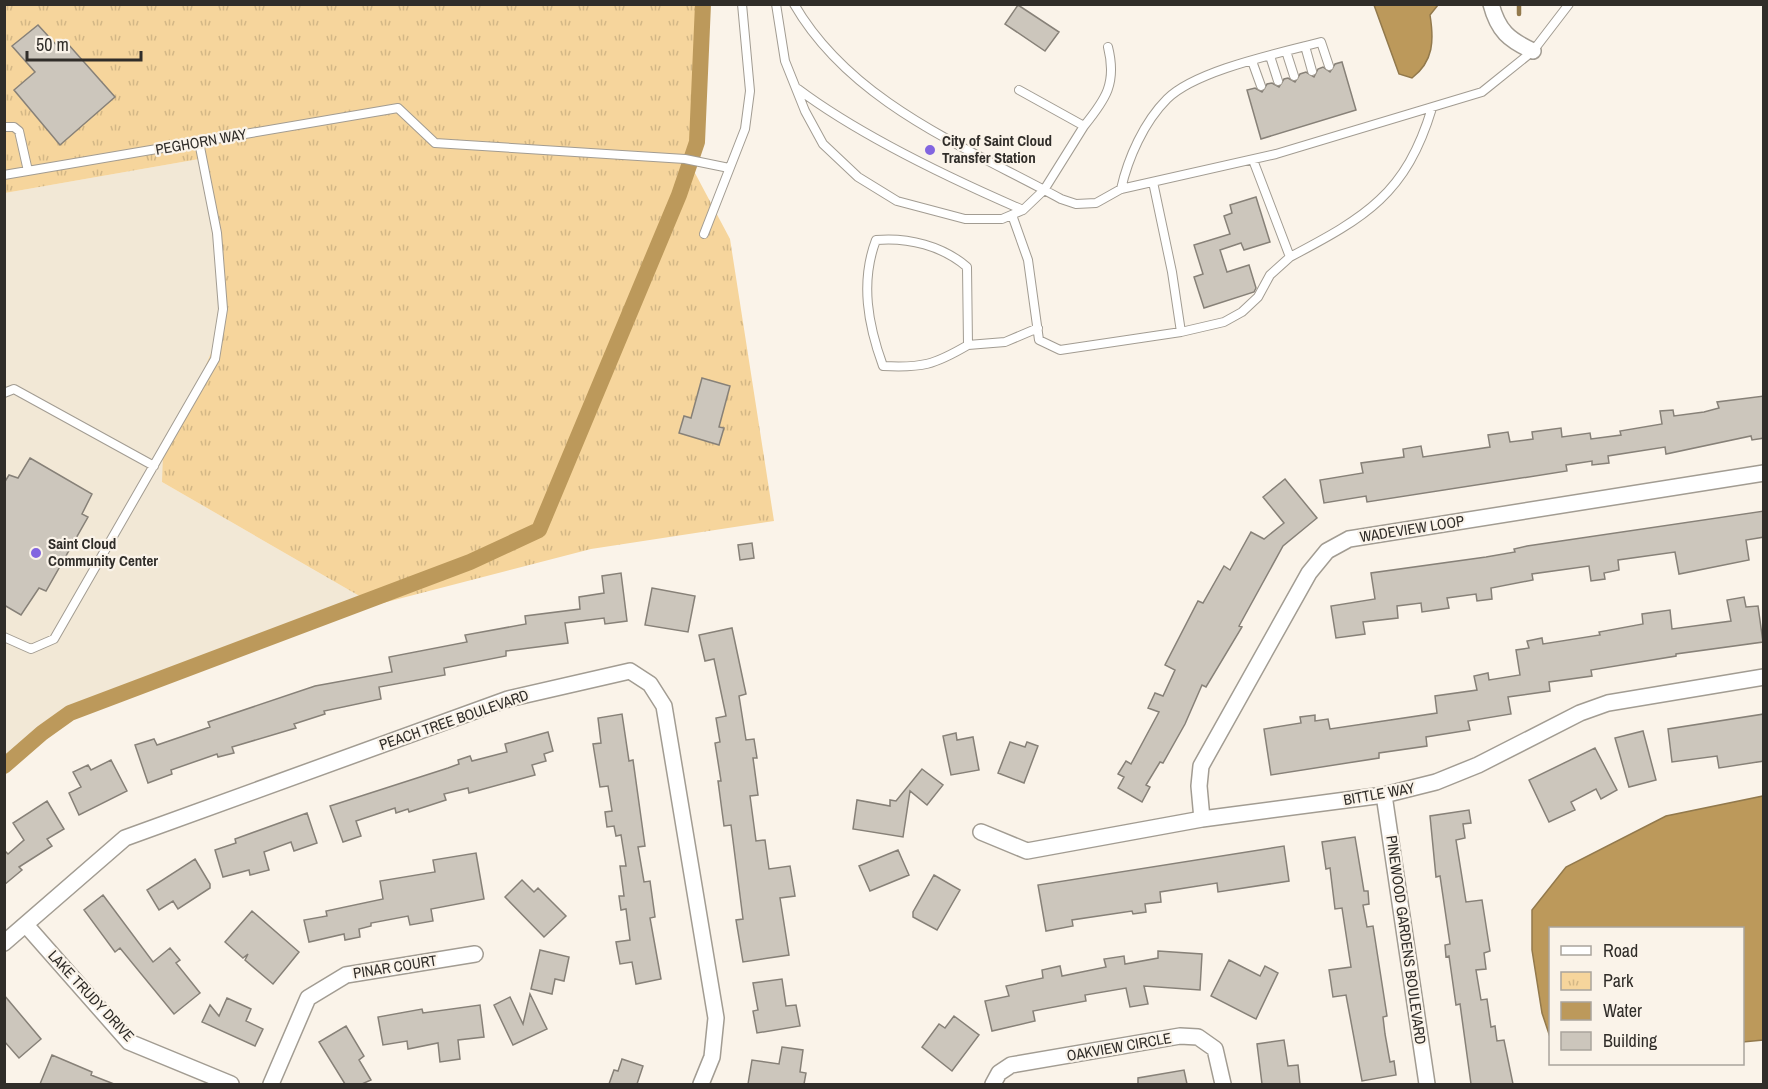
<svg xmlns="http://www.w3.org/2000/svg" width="1768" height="1089" font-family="'Archivo Narrow',sans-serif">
<defs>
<pattern id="park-tufts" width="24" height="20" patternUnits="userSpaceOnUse" patternTransform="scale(1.5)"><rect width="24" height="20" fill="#f6d59c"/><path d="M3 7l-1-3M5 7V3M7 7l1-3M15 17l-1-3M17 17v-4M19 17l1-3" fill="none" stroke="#d3b786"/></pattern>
</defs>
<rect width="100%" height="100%" fill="#faf3e9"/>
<path fill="#f2e8d6" d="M205 158 222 266 225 320 194 393 162 482 375 605 185 672 53 727 5 767V193Z"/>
<path fill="url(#park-tufts)" d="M5 5H697L704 82 687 158 730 239 774 521 591 549 375 605 162 482 163 455 194 393 225 320 222 266 205 158 5 193Z"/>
<path fill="#bc995b" stroke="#92794c" stroke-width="1.5" d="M1374 5H1438L1430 15C1434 40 1434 61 1412 78L1399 74Z
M1763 796V1040L1743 1042 1742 928H1550V1037L1542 1013 1532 950V910L1566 867 1666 816Z"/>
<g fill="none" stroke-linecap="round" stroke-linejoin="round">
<path stroke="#92794c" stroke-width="4.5" d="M1519 14V4"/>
<path stroke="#bc995b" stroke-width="16" d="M4 766 42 733 70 713 470 562 539 530 679 195 697 142 703 4"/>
</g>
<path fill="#ccc6bc" stroke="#878178" stroke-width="1.5" d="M1018 5 1059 32 1045 51 1005 24Z
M38 25 61 50 68 44 115 97 60 145 14 90 35 72 12 46Z
M1342 62 1356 110 1261 139 1247 90 1255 88 1262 92 1267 84 1272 83 1279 87 1284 79 1288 78 1295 82 1300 74 1306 72 1314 77 1318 69 1323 67 1330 72 1335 64Z
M1256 197 1270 242 1244 250 1241 243 1220 250 1227 272 1249 265 1256 288 1254 292 1204 308 1194 277 1203 274 1194 245 1230 234 1224 216 1232 213 1230 205Z
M702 378 730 386 719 427 724 428 719 445 679 433 684 416 691 418Z
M1764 396V438L1752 440 1751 436 1666 454 1665 447 1608 456 1609 463 1592 465V461L1566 465 1567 471 1367 502 1366 496 1324 503 1320 480 1363 473 1361 463 1404 457 1403 449 1421 446 1423 457 1490 447 1488 435 1508 432 1510 442 1533 439 1532 432 1561 428 1562 437 1590 433 1591 439 1621 435 1620 431 1662 424 1660 411 1673 410 1674 416 1704 412 1719 408 1717 402Z
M30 458 92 494 82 514 88 517 46 591 39 588 21 615 4 605V483L9 475 18 478Z
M1285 479 1317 518 1283 546 1239 626 1242 627 1206 687 1202 685 1185 724 1163 763 1160 762 1146 785 1150 787 1142 802 1118 788 1124 777 1118 774 1126 761 1131 764 1159 712 1148 708 1155 693 1163 696 1175 670 1165 665 1198 601 1203 603 1224 566 1230 570 1251 532 1264 539 1284 523 1263 497Z
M1764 511V537L1746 540 1749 560 1679 574 1675 552 1618 560 1619 570 1604 573 1605 579 1591 581 1589 566 1532 574 1533 580 1491 588 1492 599 1477 601 1476 594 1447 598 1449 608 1422 612 1421 603 1397 606 1398 618 1363 622 1365 634 1336 638 1331 606 1375 599 1371 573 1486 557 1515 552 1514 549 1527 546Z
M752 543 754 558 740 560 738 545Z
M621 573 627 621 605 624 604 618 565 623 568 643 506 651V656L444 668 445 675 379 687 381 699 324 711 325 714 294 724 296 728 232 747 234 753 218 757 217 754 171 770 172 774 148 783 135 745 154 739 157 745 210 727 208 722 315 686 392 672 389 657 467 642 465 635 526 624 525 616 580 609 579 597 604 593 602 576Z
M652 588 695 596 688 632 645 625Z
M1744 597 1746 607 1758 606 1763 642 1676 654V656L1591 670 1592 676 1549 682 1550 691 1508 697 1511 714 1468 721 1470 730 1426 737 1427 746 1379 753V758L1271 775 1264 729 1301 723 1300 717 1315 715V721L1328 719 1330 729 1437 713 1435 696 1477 690 1474 676 1488 673 1489 680 1520 675 1516 650 1529 648 1527 641 1542 638 1543 644 1600 635 1599 632 1643 624 1642 614 1670 610 1672 629 1731 621 1727 600Z
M732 628 746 694 739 696 746 740 754 739 757 758H753L758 795 750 796 756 841 765 840 769 869 790 866 795 896 780 898 789 955 743 962 736 920 743 919 731 825 724 826 718 781H721L715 743 720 742 716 718 726 716 714 659 705 661 699 635Z
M622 714 629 761 633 760 645 846 638 847 644 882 650 881 655 917 650 918 661 979 636 984 632 962 620 964 616 942 630 940 626 909 621 910 619 896H624L620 866H626L621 835 616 836 614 826 607 827 605 812 612 811 608 786 600 787 593 744 601 743 598 718Z
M1764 714V761L1719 768 1717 756 1672 762 1668 729Z
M1643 731 1656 780 1629 787 1615 738Z
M548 732 553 751 544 754 546 761 532 765 535 775 469 793 468 788 444 794 446 800 409 812 408 809 396 813 395 808 356 821 361 836 343 842 330 806 448 768 459 764 458 760 470 756 472 761 507 752 505 744Z
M956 733 957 740 973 737 979 770 951 775 943 736Z
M1010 742 1025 747 1027 742 1038 746 1024 783 998 773Z
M1595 748 1617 790 1601 799 1596 789 1571 802 1575 810 1549 822 1529 780Z
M111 760 127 791 79 815 69 793 81 787 73 772 88 765 91 770Z
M922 769 943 785 927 805 910 791 903 837 853 829 857 800 890 806V800L896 801Z
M47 801 64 829 47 839 52 846 19 867 22 870 4 885V850L8 854 24 840 13 823Z
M1469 810 1471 823 1463 824 1465 838 1456 840 1466 902 1482 900 1490 951 1484 953 1486 969 1476 970 1481 1000 1487 999 1491 1027 1495 1026 1497 1041 1504 1040 1513 1084H1471L1460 1004 1456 1005 1449 956 1446 957 1445 945 1450 944 1440 876 1436 877 1430 816Z
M307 813 317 843 294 851 291 842 264 852 269 870 250 875 249 870 223 877 215 850 236 843 235 839Z
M1355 837 1364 891H1368L1369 904 1363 905 1367 927 1373 926 1387 1016 1383 1017 1385 1034 1390 1062 1394 1061 1396 1075 1362 1081 1346 995 1333 997 1329 970 1351 967 1342 908 1335 909 1330 868 1326 869 1322 842Z
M1284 846 1289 881 1218 892 1217 883 1160 892 1161 902 1145 904 1146 912 1133 914 1132 911 1072 920 1073 926 1046 931 1038 885Z
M898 850 909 875 870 891 859 866Z
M476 853 484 899 431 909 433 921 410 925 408 916 371 923V926L359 929 360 937 345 940 344 934 309 942 304 920 327 916 326 911 383 899 380 881 435 872 433 860Z
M195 859 210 884V888L178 909 173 901 159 910 147 890Z
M934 875 960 890 937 930 913 917V912Z
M522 880 534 892 538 888 566 916 544 937 505 897Z
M103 895 153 962 170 948 180 960 176 963 200 993 174 1014 120 948 115 952 84 910Z
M252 911 299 952 273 984 245 960 248 954 243 958 225 942Z
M540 950 569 957 564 981 555 979 552 994 531 989Z
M1158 951 1202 954 1200 990 1144 986 1148 1004 1130 1007 1126 988 1085 995 1086 1001 1033 1011 1035 1021 992 1031 985 1001 1009 996 1006 986 1043 978 1042 970 1060 966 1062 976 1106 967 1104 959 1124 956 1125 964 1158 958Z
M1229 960 1260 976 1265 966 1278 973 1256 1019 1211 996Z
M782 979 786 1006 796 1005 800 1026 757 1033 753 1011 758 1010 753 983Z
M530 994 547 1029 513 1045 494 1005 510 997 523 1024Z
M4 995 41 1039 19 1058 4 1041Z
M227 998 251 1009 246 1021 263 1029 255 1046 202 1022 210 1005 219 1016Z
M480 1005 484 1037 458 1040 460 1059 440 1062 438 1043 408 1049 407 1041 383 1045 378 1017 422 1009 423 1013Z
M954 1016 979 1035 952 1071 922 1047 939 1024 945 1028Z
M346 1026 364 1056 359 1060 371 1080 362 1084H345L319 1042Z
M1284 1040 1288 1066 1298 1065 1300 1084H1262L1257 1044Z
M782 1047 803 1050 800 1072 806 1073 804 1084H748L752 1060 779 1064Z
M52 1055 92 1072 91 1075 114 1084H40Z
M622 1059 643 1066 637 1084H609L614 1070 618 1071Z
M1184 1070 1187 1084H1138V1078Z"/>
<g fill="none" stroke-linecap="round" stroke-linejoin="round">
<defs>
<path id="service" d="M776 4 785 61 805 111 823 144 858 177 897 201 965 219H1002L1023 210 1044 190 1084 126 1019 90
M794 4C851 103 966 147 1061 199L1076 204 1096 203 1121 189 1276 154 1482 92 1533 51 1569 4
M1305 46 1312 71
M1286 51 1294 76
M1270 56 1278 81
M1252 61 1261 86
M798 89C862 137 949 178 1023 210
M1084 126C1106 99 1117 83 1108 47
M4 127H14L19 131 28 171
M4 175 398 108 435 143 685 159 729 168
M1121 189C1128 158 1144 122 1167 99 1196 70 1280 53 1321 42L1329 66
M1012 215 1028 260 1039 340 1060 350 1181 332 1172 272 1153 182
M704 234 745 129 750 91 742 4
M1290 257C1366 217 1406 194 1432 108
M1181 332 1224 322 1242 312 1258 297 1270 275 1290 257 1253 160
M968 345C934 365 922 368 883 366 868 325 860 282 876 240 908 237 943 246 967 267L968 345 1005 342 1038 328
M4 393 14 389 154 466
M4 637 31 649 54 639 215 359 223 309 217 233 199 142"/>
<path id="minor" d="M1491 4C1498 31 1509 40 1533 51
M1384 795 1427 1084
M1202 819 1199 786 1201 766 1309 573 1327 551 1349 539 1764 473
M981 832 1027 851 1202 819 1384 795 1436 782 1478 765 1580 713 1608 703 1764 677
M26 925 129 1042 231 1084
M4 943 125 838 508 699 630 671 650 684 664 706 716 1018 712 1057 701 1084
M271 1084 308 998 346 975 475 954
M993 1084 999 1073 1011 1065 1180 1036 1198 1037 1215 1049 1223 1084"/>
</defs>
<use href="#service" stroke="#a29c92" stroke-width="10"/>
<use href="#minor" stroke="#a29c92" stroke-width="18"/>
<use href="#service" stroke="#fff" stroke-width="8"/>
<use href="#minor" stroke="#fff" stroke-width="15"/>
</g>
<g fill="#8265e0" stroke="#faf3e9" stroke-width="2">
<circle cx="930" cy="150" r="6"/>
<circle cx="36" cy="553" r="6"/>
</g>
<g text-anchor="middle" stroke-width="4.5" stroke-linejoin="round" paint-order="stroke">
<g font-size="15" font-weight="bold" fill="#302d29" stroke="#faf3e9" text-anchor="start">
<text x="942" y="146">City of Saint Cloud<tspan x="942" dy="17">Transfer Station</tspan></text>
<text x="48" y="549">Saint Cloud<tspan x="48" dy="17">Community Center</tspan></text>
</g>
<g font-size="15" fill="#302d29" stroke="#faf3e9">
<text transform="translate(201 142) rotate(-10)" y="5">PEGHORN WAY</text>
<text transform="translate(1412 529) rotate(-9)" y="5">WADEVIEW LOOP</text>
<text transform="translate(454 720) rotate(-19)" y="5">PEACH TREE BOULEVARD</text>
<text transform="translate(1379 794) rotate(-10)" y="5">BITTLE WAY</text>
<text transform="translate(1406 940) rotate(82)" y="5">PINEWOOD GARDENS BOULEVARD</text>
<text transform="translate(395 967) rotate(-9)" y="5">PINAR COURT</text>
<text transform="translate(91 996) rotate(47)" y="5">LAKE TRUDY DRIVE</text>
<text transform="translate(1119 1047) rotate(-10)" y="5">OAKVIEW CIRCLE</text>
</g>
</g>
<rect width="1768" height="1089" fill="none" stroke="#302d29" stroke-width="12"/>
<rect x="1549" y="927" width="195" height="138" fill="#faf3e9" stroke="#a9a49c" stroke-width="1.5"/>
<rect x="1561" y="946" width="30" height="9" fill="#ffffff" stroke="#a9a49c" stroke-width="1.5"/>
<text x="1603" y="957" font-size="18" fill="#302d29">Road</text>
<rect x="1561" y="972" width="30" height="18" fill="url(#park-tufts)" stroke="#a9a49c" stroke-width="1.5"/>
<text x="1603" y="987" font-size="18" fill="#302d29">Park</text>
<rect x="1561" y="1002" width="30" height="18" fill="#bc995b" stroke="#a9a49c" stroke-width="1.5"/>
<text x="1603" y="1017" font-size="18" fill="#302d29">Water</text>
<rect x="1561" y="1032" width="30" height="18" fill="#ccc6bc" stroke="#a9a49c" stroke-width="1.5"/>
<text x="1603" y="1047" font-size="18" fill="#302d29">Building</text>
<path d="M27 51v9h114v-9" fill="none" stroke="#302d29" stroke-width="3"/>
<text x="36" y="51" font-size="18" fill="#302d29" stroke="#faf3e9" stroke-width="4.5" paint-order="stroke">50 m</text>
</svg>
